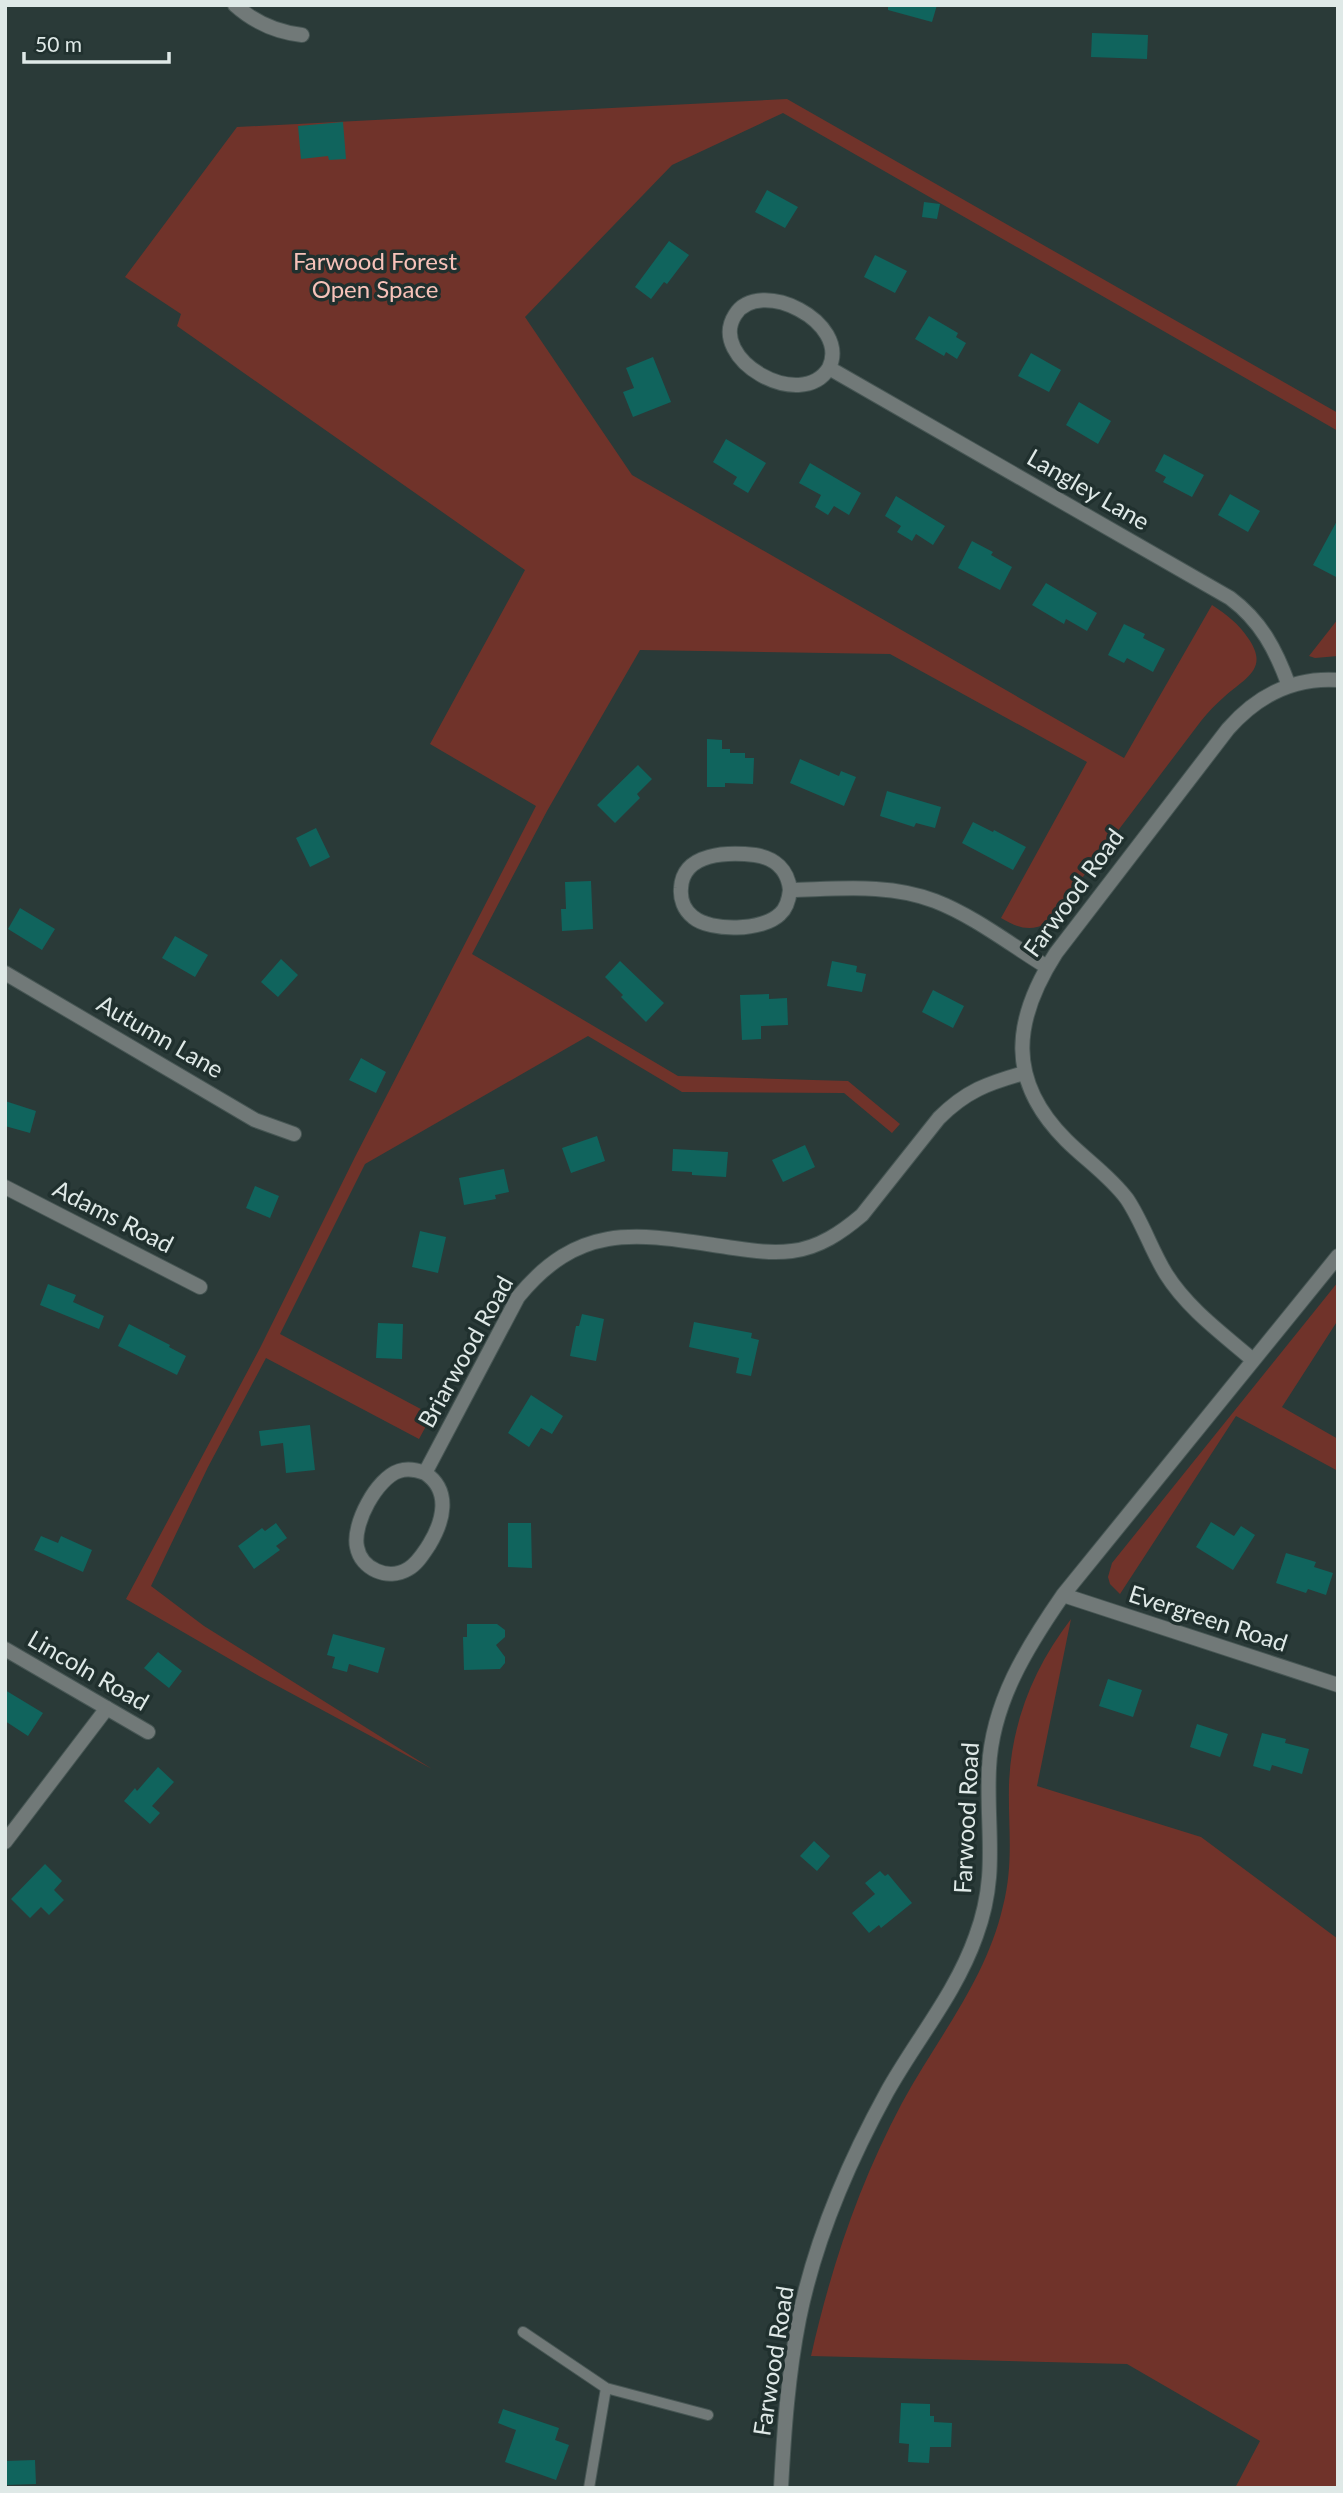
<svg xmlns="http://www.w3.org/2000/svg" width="1343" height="2493" font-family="Lato,sans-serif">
<rect width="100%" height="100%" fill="#2a3a38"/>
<path fill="#70332a" d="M787 99 1338 413V431L783 113 672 165 525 317 632 475 1124 758 1212 605C1226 614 1239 624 1248 638 1270 669 1245 678 1224 697 1216 704 1208 712 1201 721L1048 923C1030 932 1018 928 1001 918L1087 762 890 654 640 650 547 811 472 954 678 1076 848 1081 900 1124 892 1133 844 1093 682 1092 588 1036 365 1164 280 1334 432 1415 419 1439 266 1358 208 1467 151 1586 204 1626 432 1769 259 1676 126 1599 260 1348 355 1157 536 806 430 744 525 570 177 326 181 314 125 277 237 127Z
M1338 619V656L1315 658 1309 656Z
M1338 1282V1320L1282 1407 1338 1439V1471L1236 1416 1120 1594 1110 1584 1108 1577 1112 1563Z
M1071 1619 1037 1786 1201 1837 1338 1939V2488H1235L1260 2441 1127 2364 811 2356C831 2267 859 2184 902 2103 938 2037 986 1980 1003 1906 1014 1863 1008 1827 1009 1785 1011 1723 1034 1667 1071 1619Z"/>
<path fill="#10645d" d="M888 5H937L932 22 888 10Z
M1092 33 1148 35 1147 59 1091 57Z
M343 122 346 159 329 160 328 156 301 159 298 126Z
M767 190 798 207 785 228 755 212Z
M924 202 940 204 937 219 922 217Z
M669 241 689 255 667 284 664 282 651 299 635 287Z
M875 255 907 271 895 293 864 277Z
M929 316 958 333 956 337 966 343 957 359 946 352 944 356 915 339Z
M1031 353 1061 370 1049 392 1018 376Z
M653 357 671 402 633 417 623 392 634 388 626 368Z
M1079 402 1111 421 1098 444 1066 425Z
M726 439 766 463 748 493 733 484 737 477 713 462Z
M1164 454 1204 475 1192 497 1163 482 1166 477 1155 471Z
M810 463 861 493 849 515 834 506 828 515 815 507 821 495 799 483Z
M1230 494 1260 511 1248 532 1218 515Z
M896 496 945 526 933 545 916 534 912 541 897 532 901 526 885 516Z
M1338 519V578L1313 565Z
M972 541 993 552 991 555 1012 567 1000 590 958 568Z
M1046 583 1097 613 1087 631 1066 619 1064 624 1032 605Z
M1124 624 1145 634 1143 638 1165 649 1153 672 1127 658 1124 663 1108 655Z
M707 739 722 740V749H730V753H745V758H754L753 784 725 783V787H707Z
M800 759 839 776 841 771 856 777 844 806 790 783Z
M638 765 652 779 637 794 640 798 615 823 597 805Z
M887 791 941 807 935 828 916 823 914 827 880 816Z
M973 822 993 832 994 830 1026 847 1013 870 962 843Z
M316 828 330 857 310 867 296 838Z
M591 881 593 929 562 931 561 909H566L565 882Z
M20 908 55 929 42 950 8 929Z
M175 936 208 955 195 977 162 958Z
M281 959 298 975 278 997 261 982Z
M620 961 664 1003 646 1022 621 997 623 995 605 977Z
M832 961 857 966 856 972 866 974 862 992 827 986Z
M933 990 964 1006 953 1028 922 1012Z
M769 994V999L787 998 788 1025 761 1026V1039L742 1040 740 995Z
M361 1058 386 1072 376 1093 349 1080Z
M5 1101 36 1111 30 1133 5 1126Z
M597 1136 605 1161 571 1173 562 1148Z
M805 1145 815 1167 783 1182 772 1160Z
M673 1149 728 1152 726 1177 692 1175V1172L672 1171Z
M504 1169 509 1192 495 1195 496 1199 464 1205 459 1178Z
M255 1186 279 1196 270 1218 246 1208Z
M420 1231 446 1237 438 1273 412 1267Z
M48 1284 76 1295 73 1302 104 1316 99 1329 40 1305Z
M582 1314 604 1319 596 1361 570 1356 576 1326H579Z
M694 1322 752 1333 751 1338 759 1340 751 1376 736 1373 739 1358 689 1347Z
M378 1323 403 1324 402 1359 376 1358Z
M129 1324 170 1345 169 1347 186 1356 177 1375 118 1346Z
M531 1395 563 1416 552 1434 541 1428 529 1447 508 1433Z
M310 1425 315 1470 286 1473 283 1443 261 1446 259 1431Z
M1211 1522 1234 1536 1241 1526 1255 1535 1233 1570 1196 1547Z
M276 1523 287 1538 276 1546 280 1550 254 1569 238 1546 262 1528 265 1531Z
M508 1523H531L532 1568 508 1567Z
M41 1536 58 1543 61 1536 92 1550 83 1572 34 1550Z
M1286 1553 1316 1562 1314 1567 1333 1573 1326 1595 1308 1589 1306 1593 1276 1583Z
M467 1624H497L505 1630V1637L496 1645 505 1657V1663L500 1669 464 1670 463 1637H467Z
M333 1634 385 1648 378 1673 349 1664 347 1672 332 1668 335 1657 327 1655Z
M158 1652 182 1671 169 1688 144 1668Z
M1108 1679 1142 1690 1133 1717 1099 1706Z
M5 1690 43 1713 28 1736 5 1721Z
M1197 1724 1228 1734 1220 1757 1190 1747Z
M1262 1733 1286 1739 1285 1743 1309 1749 1302 1774 1272 1765 1270 1771 1253 1766Z
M158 1767 174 1782 152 1806 160 1813 150 1824 124 1801 135 1788 137 1791Z
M814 1841 830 1856 817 1871 800 1856Z
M45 1864 62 1881 54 1890 64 1900 49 1915 41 1907 30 1918 11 1899Z
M880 1871 885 1876 888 1874 912 1903 881 1928 879 1925 869 1933 852 1913 875 1894 865 1883Z
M901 2403 930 2404V2416H934V2422L952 2423 951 2447H930L929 2463 908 2462 909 2444 899 2443Z
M503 2409 559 2428 555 2440 569 2445 556 2480 505 2462 516 2430 498 2423Z
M35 2460 36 2484 5 2485V2461Z"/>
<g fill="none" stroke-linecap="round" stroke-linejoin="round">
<defs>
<path id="service" d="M523 2332 606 2388
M589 2488 606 2388 708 2415"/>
<path id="minor" d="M235 5C255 23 276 32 302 35
M829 368C801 413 707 359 735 315 759 276 851 322 829 368L1230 598C1261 621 1276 650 1289 686
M790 890C789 899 787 908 780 914 763 931 711 932 693 917 684 910 680 899 681 888 683 852 729 852 755 855 775 858 788 870 790 890 838 889 889 883 935 901 974 916 1011 945 1047 967
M5 973 255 1120 294 1134
M5 1187 200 1287
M1253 1360C1223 1334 1188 1309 1166 1274 1151 1250 1143 1223 1127 1199 1110 1176 1086 1160 1066 1140 1006 1080 1013 1020 1056 953L1228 729C1257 696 1294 677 1338 680
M425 1473C452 1491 443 1522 429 1545 423 1554 417 1564 408 1569 388 1581 361 1569 357 1547 352 1524 377 1478 399 1471 408 1468 417 1470 425 1473L518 1297C581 1220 639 1234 727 1247 748 1250 770 1254 792 1251 819 1248 842 1232 862 1215L939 1118C966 1091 988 1083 1024 1073
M1063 1595 1338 1685
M5 1649 148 1732
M5 1842 107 1708
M781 2488C784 2431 788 2375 799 2319 815 2240 848 2163 887 2092 916 2040 956 1993 976 1936 999 1874 986 1830 989 1768 992 1703 1027 1647 1063 1595L1338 1256"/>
</defs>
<use href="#service" stroke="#475654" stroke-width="12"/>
<use href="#minor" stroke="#475654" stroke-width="16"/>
<use href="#service" stroke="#717978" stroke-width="10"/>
<use href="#minor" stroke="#717978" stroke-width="14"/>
</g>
<g text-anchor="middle" stroke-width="7" stroke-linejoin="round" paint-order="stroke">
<g font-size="24" fill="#f7c2b9" stroke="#20302e">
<text x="375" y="270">Farwood Forest<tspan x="375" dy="28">Open Space</tspan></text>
</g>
<g font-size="24" fill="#dfe9e7" stroke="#20302e">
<text transform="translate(1088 490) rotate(30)" y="8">Langley Lane</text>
<text transform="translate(1074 893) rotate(-54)" y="8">Farwood Road</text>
<text transform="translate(160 1037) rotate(30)" y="8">Autumn Lane</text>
<text transform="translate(113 1217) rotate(27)" y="8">Adams Road</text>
<text transform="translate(466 1352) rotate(-61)" y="8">Briarwood Road</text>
<text transform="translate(1208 1619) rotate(18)" y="8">Evergreen Road</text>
<text transform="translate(88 1671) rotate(30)" y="8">Lincoln Road</text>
<text transform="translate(967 1818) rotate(-87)" y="8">Farwood Road</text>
<text transform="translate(774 2361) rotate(-81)" y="8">Farwood Road</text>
</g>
</g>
<rect width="1343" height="2493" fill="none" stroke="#dfe9e7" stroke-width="14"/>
<path d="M24 52v10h145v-10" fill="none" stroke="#dfe9e7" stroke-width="3.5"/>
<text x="35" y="52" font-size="21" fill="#dfe9e7" stroke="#20302e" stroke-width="5" paint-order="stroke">50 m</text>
</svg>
